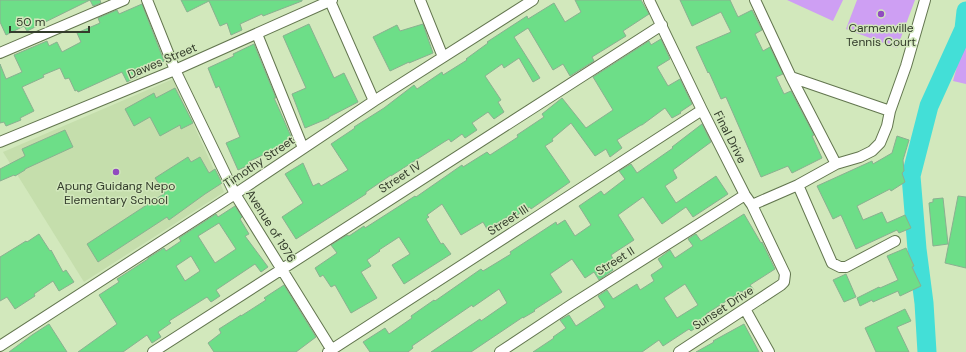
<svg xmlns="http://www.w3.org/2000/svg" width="966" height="352" font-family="'DM Sans',sans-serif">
<rect width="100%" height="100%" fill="#d2e8bc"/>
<path fill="#c5deac" d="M173 79 224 192 84 282 3 152Z"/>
<path fill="#ce9ff3" d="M787 0H843L833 21Z
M857 0H915L897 48 846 29Z
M966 33V84L953 81Z"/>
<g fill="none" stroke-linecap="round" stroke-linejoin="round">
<path stroke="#43dfd7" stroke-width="19" d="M927 352 924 303 917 249 911 176 929 106 964 29 966 11"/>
</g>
<path fill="#6dde88" stroke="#8ab090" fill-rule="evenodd" d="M0 0H90L27 31 24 26 6 35 0 22Z
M90 0H100L101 3 93 6Z
M181 0H302V1L263 16 262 14 240 24 242 30 231 35 227 23 220 26 209 1 187 12Z
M575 0H641L649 14 623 31 626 36 592 57 594 61 570 76 563 64 553 70 528 28 514 37 540 78 533 82 519 58 504 68 502 64 485 76 501 100 498 102 504 112 494 119 488 112 472 123 477 130 465 138 462 134 451 142 449 139 444 142 391 176V175L366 192V194L296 239 282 217 303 203 285 174 303 163 313 186 319 183 321 186 348 170 331 144 355 128 354 127 384 108 414 85 417 89 442 72 443 75 467 60 466 59 488 43 487 42 527 16 528 19 554 3 565 22 581 12Z
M680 0H730L738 17 752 10 762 30 755 34 763 51 770 47 783 74 776 77 784 94 791 91 814 135 812 136 822 158 792 173 788 166 761 177 726 97 721 99 709 72 708 73 696 47 731 32 721 12 692 26Z
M142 4 164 61 139 74 140 75 127 82 122 72 78 92 77 90 75 91 69 78 65 79 60 68 43 75 44 77 22 87 34 111 20 118 21 120 6 126 4 122 0 123V64L6 79 22 72 14 55 47 41 49 46 57 42 62 52 81 42 77 33 100 23 98 18 117 10 119 14Z
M309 24 334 78 344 73 358 102 329 117V118L305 128 292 94 306 88 283 36Z
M423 24 433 53 409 63V62L390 71 373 37 397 25 400 31Z
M661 39 670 59 657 67 668 86 680 79 692 104 680 112 681 113 672 118 665 108 642 125H641L617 140 622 148 610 157 606 149 595 156 571 123 552 139 553 141 545 146 570 182 531 209 530 207 509 220 507 217 487 229 483 222 461 235 442 204 427 215 429 217 426 219 441 244 443 243 451 254 404 284 392 265 410 254 399 237 379 250 380 251 367 260 371 266 361 272 377 298 351 313 335 285 331 287 323 275 320 277 315 268 337 253 331 245 347 235 349 236 364 226 365 228 415 196 416 197 462 165 463 167 487 152 490 155 518 137 517 135 544 117 542 114 562 98 586 128 613 110 593 77 649 41 651 45Z
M254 44 276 98H274L279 109 293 141 250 161 251 164 238 170 226 143 240 137 219 86 216 88 208 68 234 56 233 54Z
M175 88 193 123 181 129 180 125 160 136 150 117 134 126 125 109 154 93 156 98Z
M702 124 711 142 673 170 677 178 665 186 676 203 716 176 728 194 693 217 686 207 662 224 643 197 618 215 634 240 611 255 613 259 608 263 613 270 599 280 594 272 585 278 572 259 550 274 562 292 534 310 535 311 523 318V317L471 352H431L480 319 481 321 507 303 499 289 473 307 472 305 412 346 413 348 408 352H370L363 342 385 328 389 334 412 318 411 316 434 300 435 301 481 269 483 271 511 254 510 252 556 222 557 225 565 220 575 236 591 225 579 206 601 191 604 195 625 179 619 171 631 164 637 173 673 148 672 147Z
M65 130 73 147 25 169V170L15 176 14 175 0 181V169L25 156 22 149Z
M897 136 909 140 903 160 904 171 902 173 905 182 891 191 890 189 857 206 863 220 882 212 887 223 905 215 911 228 899 233 897 230 856 249 841 215 833 219 817 186 872 161 873 164 892 153Z
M188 157 191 162 200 157 209 173 215 169 222 183 205 194 169 220 167 217 98 262 87 244 165 193 155 178Z
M958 196 966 197V268L945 263Z
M943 198 948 244 933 246 929 203 933 202V199Z
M235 206 242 217 240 219 249 234 245 236 268 267 261 272 255 264 216 290 220 296 211 302 207 297 169 321 171 323 158 332 161 337 152 343 147 335 123 352H78L117 324 99 295 119 282 117 279 148 259V258L164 248 166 251 181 241 179 238 216 214 218 217ZM219 223 236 249 215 263 198 236ZM191 256 200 271 185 281 176 266Z
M744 214 761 243 762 242 775 269 750 285 754 290 745 296 742 291 706 314 709 319 691 331 689 329 663 346 659 340 642 352H533L554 338 553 337 566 328 560 320 569 315 576 326 605 307 598 296 607 290 613 299 637 284 640 290 654 281 651 275 663 267 658 259 670 250 675 258 693 246 688 239 694 235 696 234 701 241ZM685 284 698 305 677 318 664 298Z
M39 234 50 251 51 250 63 272 66 270 74 282 59 291 53 281 34 294 35 296 15 309 7 297 0 301V257L26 241 27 242Z
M906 248 914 266 912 267 921 286 900 296 898 291 873 302 872 300 860 306 857 298 879 287 880 288 898 280 887 256Z
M846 274 856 297 844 302 833 280Z
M284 285 316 337 296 352H214L208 343 221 333 219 329 241 315V316L266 300 264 298Z
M905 309 911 321 897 327 909 352H876L865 328Z
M49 324 67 352H9L32 335Z
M744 324 759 352H696L714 342 713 341Z"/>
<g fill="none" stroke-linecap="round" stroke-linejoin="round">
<defs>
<path id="street" d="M147 0 175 70 235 194 333 352
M420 0 443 57
M649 0 702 110 745 195 752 205 785 274 784 282 781 285 679 352
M755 0 791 77 836 164
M330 1 374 101
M257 34 303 148
M0 53 124 0
M791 77 890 111
M0 142 175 70 332 0
M798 185 832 263 840 267H846L895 241
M752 205 798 185 836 164 860 157 872 151 880 143 887 126 890 111 906 66 925 0
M745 309 769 352
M0 346 235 194 374 101 533 0
M153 352 662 25
M328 352 702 110
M500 352 571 305 745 195"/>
</defs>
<use href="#street" stroke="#63764f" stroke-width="12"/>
<use href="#street" stroke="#fff" stroke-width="10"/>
</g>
<g fill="#914bbf" stroke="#d2e8bc" stroke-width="1.5">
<circle cx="881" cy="14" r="4"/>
<circle cx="116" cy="172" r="4"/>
</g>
<g text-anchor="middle" stroke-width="3" stroke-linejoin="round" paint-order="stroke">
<g font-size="12" fill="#343d2c" stroke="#d2e8bc">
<text x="881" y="32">Carmenville<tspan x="881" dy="14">Tennis Court</tspan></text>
<text x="116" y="190">Apung Guidang Nepo<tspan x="116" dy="14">Elementary School</tspan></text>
</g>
<g font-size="12" fill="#343d2c" stroke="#d2e8bc">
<text transform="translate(162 61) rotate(-23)" y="4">Dawes Street</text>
<text transform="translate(730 137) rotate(63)" y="4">Final Drive</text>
<text transform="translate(259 162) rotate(-34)" y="4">Timothy Street</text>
<text transform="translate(400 177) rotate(-33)" y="4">Street IV</text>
<text transform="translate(508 220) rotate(-33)" y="4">Street III</text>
<text transform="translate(271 226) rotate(58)" y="4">Avenue of 1976</text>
<text transform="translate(615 261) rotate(-32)" y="4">Street II</text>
<text transform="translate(723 308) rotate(-33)" y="4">Sunset Drive</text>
</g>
</g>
<path d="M10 26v6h79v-6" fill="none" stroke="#343d2c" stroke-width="2"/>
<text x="16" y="26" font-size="12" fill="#343d2c" stroke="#d2e8bc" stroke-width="3" paint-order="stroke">50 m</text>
</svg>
